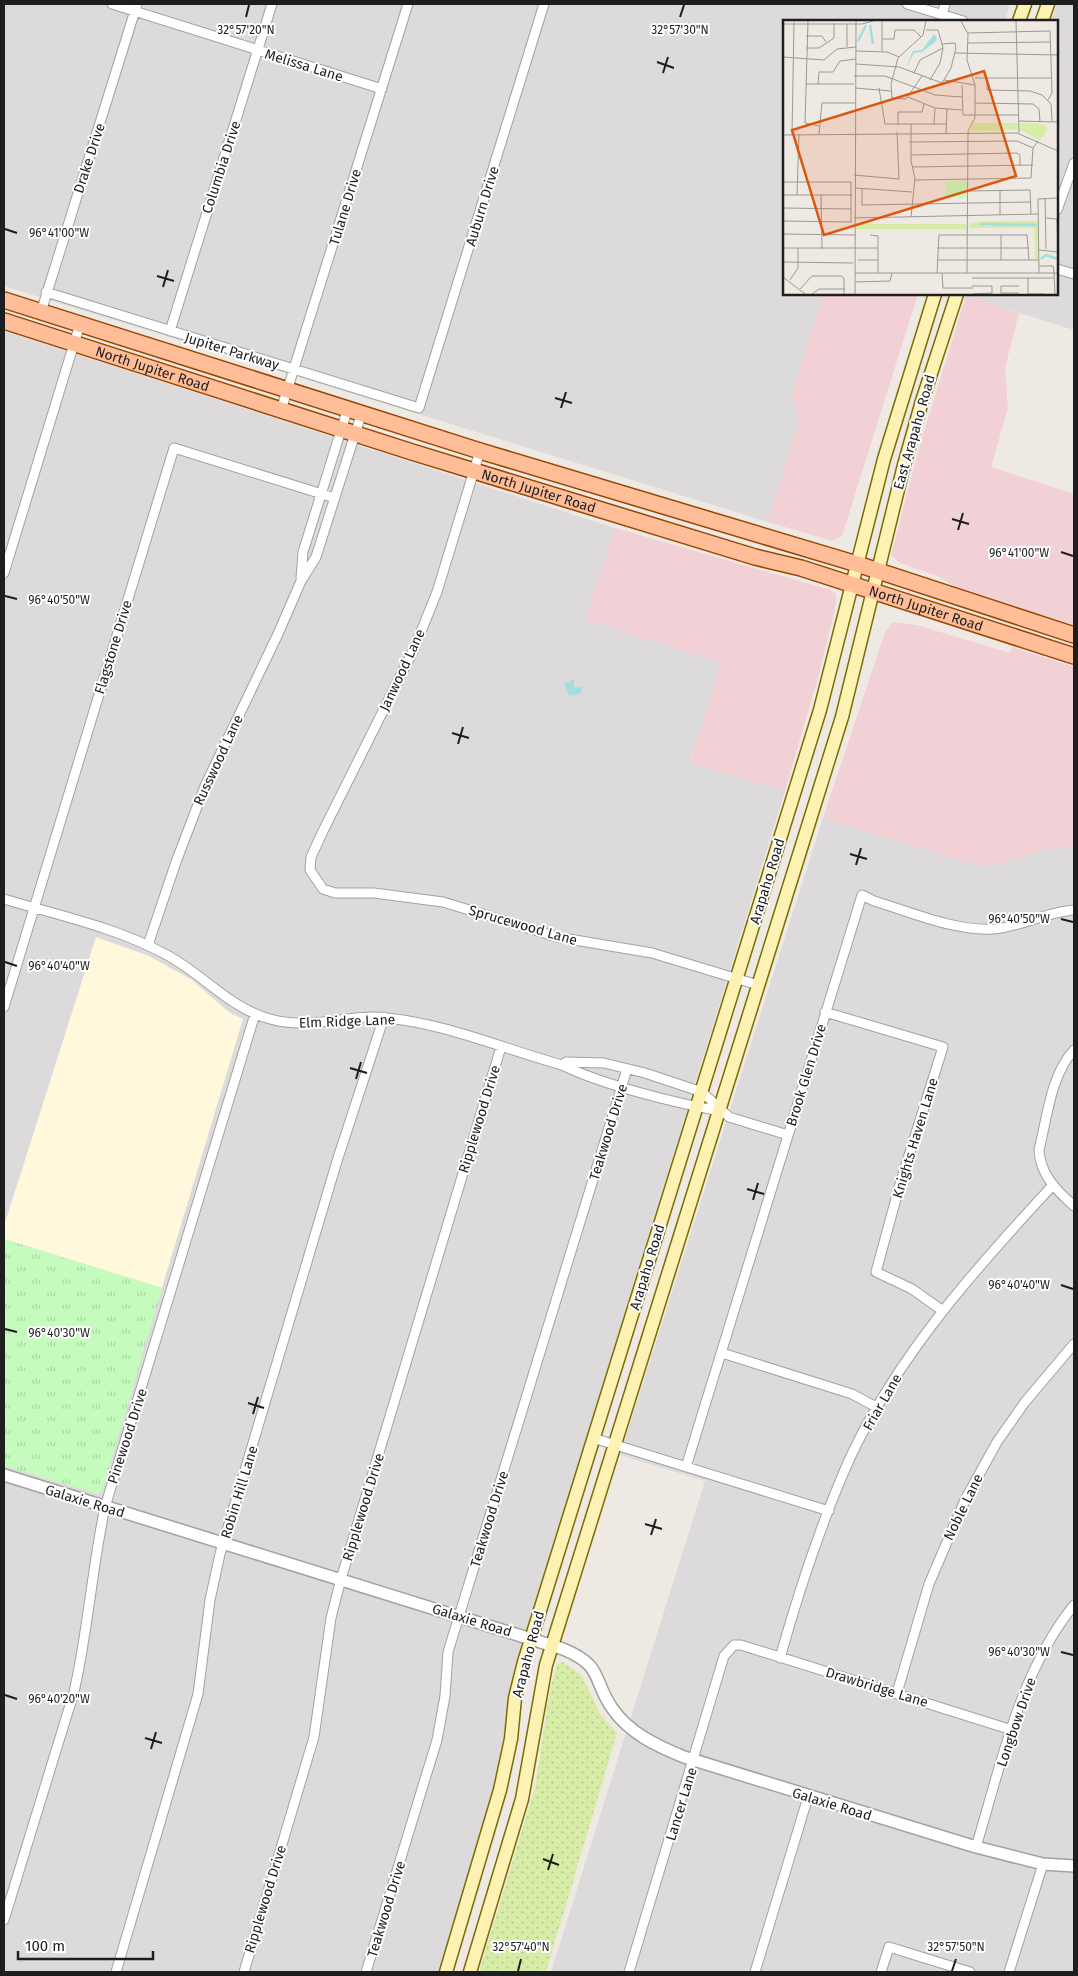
<svg xmlns="http://www.w3.org/2000/svg" width="1078" height="1976" font-family="'Fira Sans',sans-serif">
<defs>
<pattern id="grass-dots" width="8" height="8" patternUnits="userSpaceOnUse" patternTransform="scale(1.25)"><rect width="8" height="8" fill="#d7eca6"/><path d="M2 2h.1M6 6h.1" fill="none" stroke="#b8ca8e" stroke-width="1.8" stroke-linecap="round"/></pattern>
<pattern id="park-tufts" width="24" height="20" patternUnits="userSpaceOnUse" patternTransform="scale(1.25)"><rect width="24" height="20" fill="#c5fcbd"/><path d="M3 7l-1-3M5 7V3M7 7l1-3M15 17l-1-3M17 17v-4M19 17l1-3" fill="none" stroke="#a9d8a2"/></pattern>
</defs>
<rect width="100%" height="100%" fill="#efe9e3"/>
<path fill="#dcdadb" d="M4 4H1010L1005 21H784V294H823L791 398 799 419 768 522 4 286Z
M1057 4H1074V330L966 296 967 294H1057V21H1051Z
M4 331 615 528 585 619 721 663 690 762 785 791 517 1663 496 1780 438 1972H4Z
M823 818 972 864 990 866 1045 850 1074 846V1972H551L705 1481 620 1455Z"/>
<path fill="#f1d1d6" d="M823 294H918L842 536 832 541 768 522 799 419 791 398Z
M966 296 1019 313 1005 368 1008 408 991 467 1074 494V625L956 587 937 576 900 563 891 555 921 441Z
M615 528 831 590 836 594V604L818 678 785 791 690 763 721 663 585 619Z
M893 622 917 625 1010 653 1012 647 1074 667V846L1045 850 990 866 972 864 823 818 885 632Z"/>
<path fill="#fff8dc" d="M96 937 149 956 192 980 229 1012 243 1019 162 1288 4 1239V1226Z"/>
<path fill="url(#grass-dots)" d="M563 1662 582 1676 600 1714 617 1733 546 1972H479L535 1788 550 1690 557 1664Z"/>
<path fill="url(#park-tufts)" d="M4 1239 162 1288 103 1489 98 1494 4 1466Z"/>
<path fill="#a1dedf" d="M574 679V688L581 687 582 693 569 696 564 682 571 683 570 680Z"/>
<g fill="none" stroke-linecap="round" stroke-linejoin="round">
<defs>
<path id="minor" d="M112 4 382 89
M907 4 963 21
M942 15 945 4
M1057 210 1074 163
M1057 269 1074 274
M46 292 419 408 544 4
M41 312 137 4
M170 331 272 4
M281 410 408 4
M480 451 437 592 414 649 324 829 311 857 310 870 323 889 335 893H374L443 902 557 937 652 953 758 985
M4 573 80 324
M301 578 303 552 348 408
M4 899C57 915 115 927 165 954 202 973 229 1008 270 1019 313 1031 348 1013 387 1018 447 1024 504 1049 562 1065 603 1085 675 1103 720 1111
M148 945 176 862 205 786 278 634 301 581 316 557 362 412
M4 1007 174 448 335 498
M825 1012 943 1047 900 1184 876 1272 912 1289 943 1311
M1074 1050C1051 1074 1047 1118 1039 1150 1040 1174 1056 1190 1074 1206
M562 1065 566 1062 604 1063 645 1073 702 1092 729 1117 788 1135
M722 1353 852 1394 878 1408
M593 1438 829 1511
M686 1467 862 895 874 901C911 912 953 931 993 929 1021 927 1046 912 1074 910
M780 1658C799 1590 821 1523 850 1458 898 1355 976 1268 1053 1185
M897 1693 929 1584 965 1500 997 1442 1025 1402 1074 1344
M976 1847C1001 1765 1019 1673 1074 1605
M4 1920 74 1692C88 1631 92 1568 105 1507L255 1014
M116 1972 198 1694 210 1600 220 1554 337 1161 384 1017
M244 1972 314 1737 331 1618 341 1579 501 1047
M366 1972 437 1740 445 1696 448 1652 627 1069
M629 1972 724 1656 734 1645H741L1012 1730
M755 1972 808 1797
M881 1972 889 1947 970 1972
M1009 1972 1043 1864"/>
<path id="tertiary" d="M4 1475 563 1649C604 1666 592 1679 612 1708 629 1733 657 1746 684 1757L976 1847 1043 1864 1074 1866"/>
<path id="secondary" d="M1019 21 1025 4
M1042 21 1048 4
M446 1972 500 1790 511 1739 515 1698 524 1662 820 710 884 459 935 294
M470 1972 522 1799 546 1665 842 717 904 465 922 401 957 294"/>
<g id="primary">
<path d="M4 300 480 451 857 564 1074 635"/>
<path id="s1" d="M4 321 412 452 755 557 801 568 1074 656"/>
</g>
</defs>
<use href="#minor" stroke="#a2a2a2" stroke-width="11"/>
<use href="#tertiary" stroke="#a2a2a2" stroke-width="14"/>
<use href="#secondary" stroke="#796d00" stroke-width="15"/>
<use href="#primary" stroke="#974600" stroke-width="18"/>
<use href="#minor" stroke="#fff" stroke-width="9"/>
<use href="#tertiary" stroke="#fff" stroke-width="11"/>
<use href="#secondary" stroke="#fdf1b4" stroke-width="12"/>
<use href="#primary" stroke="#ffbd98" stroke-width="15"/>
</g>
<path fill="none" stroke="#1e1e1e" stroke-width="2" d="M246 17 249 5M680 17 684 5M657 62 674 68M663 73 668 57M5 229 17 233M157 276 174 281M163 287 168 270M555 398 572 403M561 408 566 392M952 519 969 524M958 530 963 513M1061 552 1073 556M5 596 17 599M452 733 469 738M458 744 463 727M850 854 867 859M856 865 861 848M1061 919 1073 922M5 962 17 966M350 1068 367 1073M356 1079 361 1062M747 1189 764 1194M753 1200 758 1183M1061 1285 1073 1289M5 1329 17 1332M248 1403 264 1408M253 1414 258 1397M645 1524 662 1529M651 1535 656 1519M1061 1652 1073 1655M5 1695 17 1699M145 1738 162 1743M151 1749 156 1732M543 1859 559 1865M548 1870 553 1854M518 1971 521 1959M952 1971 956 1959"/>
<g text-anchor="middle" stroke-width="4" stroke-linejoin="round" paint-order="stroke">
<g font-size="14" fill="#1e1e1e" stroke="#fff">
<text transform="translate(304 65) rotate(17)" y="5">Melissa Lane</text>
<text transform="translate(89 158) rotate(-72)" y="5">Drake Drive</text>
<text transform="translate(221 167) rotate(-72)" y="5">Columbia Drive</text>
<text transform="translate(482 206) rotate(-73)" y="5">Auburn Drive</text>
<text transform="translate(345 207) rotate(-73)" y="5">Tulane Drive</text>
<text transform="translate(232 351) rotate(17)" y="5">Jupiter Parkway</text>
<text dy="5" stroke="none"><textPath href="#s1" startOffset="156">North Jupiter Road</textPath></text>
<text transform="translate(914 432) rotate(-74)" y="5">East Arapaho Road</text>
<text dy="5" stroke="none"><textPath href="#s1" startOffset="561">North Jupiter Road</textPath></text>
<text dy="5" stroke="none"><textPath href="#s1" startOffset="966">North Jupiter Road</textPath></text>
<text transform="translate(113 647) rotate(-73)" y="5">Flagstone Drive</text>
<text transform="translate(402 670) rotate(-65)" y="5">Janwood Lane</text>
<text transform="translate(218 760) rotate(-65)" y="5">Russwood Lane</text>
<text transform="translate(767 881) rotate(-73)" y="5">Arapaho Road</text>
<text transform="translate(523 925) rotate(16)" y="5">Sprucewood Lane</text>
<text transform="translate(347 1021) rotate(-2)" y="5">Elm Ridge Lane</text>
<text transform="translate(806 1075) rotate(-73)" y="5">Brook Glen Drive</text>
<text transform="translate(479 1119) rotate(-73)" y="5">Ripplewood Drive</text>
<text transform="translate(608 1132) rotate(-73)" y="5">Teakwood Drive</text>
<text transform="translate(915 1138) rotate(-73)" y="5">Knights Haven Lane</text>
<text transform="translate(647 1267) rotate(-73)" y="5">Arapaho Road</text>
<text transform="translate(882 1402) rotate(-60)" y="5">Friar Lane</text>
<text transform="translate(127 1436) rotate(-72)" y="5">Pinewood Drive</text>
<text transform="translate(239 1492) rotate(-73)" y="5">Robin Hill Lane</text>
<text transform="translate(85 1501) rotate(17)" y="5">Galaxie Road</text>
<text transform="translate(363 1507) rotate(-73)" y="5">Ripplewood Drive</text>
<text transform="translate(963 1507) rotate(-64)" y="5">Noble Lane</text>
<text transform="translate(489 1519) rotate(-73)" y="5">Teakwood Drive</text>
<text transform="translate(472 1620) rotate(17)" y="5">Galaxie Road</text>
<text transform="translate(528 1654) rotate(-75)" y="5">Arapaho Road</text>
<text transform="translate(877 1687) rotate(17)" y="5">Drawbridge Lane</text>
<text transform="translate(1016 1722) rotate(-71)" y="5">Longbow Drive</text>
<text transform="translate(681 1804) rotate(-73)" y="5">Lancer Lane</text>
<text transform="translate(832 1804) rotate(17)" y="5">Galaxie Road</text>
<text transform="translate(265 1899) rotate(-73)" y="5">Ripplewood Drive</text>
<text transform="translate(386 1909) rotate(-73)" y="5">Teakwood Drive</text>
</g>
</g>
<g transform="translate(783 20)">
<rect width="275" height="275" fill="#efe9e3"/>
<path d="M191 103H235V110L187 111ZM237 103 262 104 264 111 257 120 237 110ZM202 201H255L256 239H252L251 208H186V204ZM73 204H183V209H73Z" fill="#d7eca6"/>
<path d="M162 161H184L183 178H162Z" fill="#c5fcbd"/>
<path d="M151 14 154 18 152 22 139 32 131 33 123 48 130 31 139 30Z" fill="#a1dedf"/>
<path fill="none" stroke="#a1dedf" stroke-width="2.5" d="M87 5 90 24M75 21 83 5M196 204 254 205M258 239 263 235 275 239"/>
<path fill="none" stroke="#9b9894" stroke-width="1" d="M25 1 22 103 36 106M178 1 185 14 184 40 192 65V98L185 111 184 253M233 1 236 113M0 4H79L90 1M64 4V27M143 10H155L160 28 157 43 147 60M185 13 267 11 269 73 265 80M23 16H39L43 22M99 19H111L112 10H131L138 17M185 23 268 22M23 28H36L51 18V3M73 31 104 32 116 37M99 31V1M172 33 275 35M0 37 41 40 54 29 73 27M73 44 116 47 159 63 168 48 173 28 172 23 159 24M131 53 137 40 160 28M71 56H102L152 75 179 77M139 56 123 79 109 78 108 64 115 38 140 15 143 1M192 58H269M204 58V70L247 71 259 75 268 84 269 101M161 60 192 65M23 64H71M35 64 36 52H50L57 41 73 39M179 65 180 95H236M72 68 108 71M96 68 102 104H163M125 77 152 88 179 90M192 83 250 84 256 89 257 102M236 101 275 102M115 104V92H139L141 84M128 104V141L132 158 128 197M151 104 152 88M36 114 39 83H72M163 114 164 89M0 115 234 113 275 131M9 115 11 2M126 122 234 121 250 128M128 135 234 133 237 135V145M129 147 250 145M71 155 116 159 114 112M132 160 248 158 250 128 255 121M0 162H68V202M72 168 129 172M79 168V185L247 182M217 170V195M184 171 247 170 248 194M0 175H69M14 175 16 114M38 175 39 229M262 178 263 229M0 188 68 189M71 198 255 194M263 198 274 199 275 232M0 201 69 202M0 214 72 215M87 215 95 216V253M0 228H95M154 228H246M256 230 275 232M75 240H95M154 240H256M218 240V215M0 242 70 243M256 246H270L271 252M271 252 272 274M72 253H275M154 253 156 215H244L246 240M159 253 160 268H190M256 253 255 179 275 178M0 257 22 274M189 258H271M245 258V274M7 260 15 248V228M72 262 107 261 109 253M17 269 29 256H58L61 258V274M236 273H218V266H236M29 274 36 269H62M72 274 73 1M189 274 209 273V266H189M245 274H262"/>
<path fill="#de560d" fill-opacity="0.15" stroke="#de560d" stroke-width="2.5" d="M201 51 233 156 41 215 9 110Z"/>
<rect width="275" height="275" fill="none" stroke="#1e1e1e" stroke-width="2.5"/>
</g>
<g font-size="12" text-anchor="middle" fill="#1e1e1e" stroke="#fff" stroke-width="4" stroke-linejoin="round" paint-order="stroke">
<text x="246" y="34">32°57'20"N</text>
<text x="680" y="34">32°57'30"N</text>
<text x="59" y="237">96°41'00"W</text>
<text x="1019" y="557">96°41'00"W</text>
<text x="59" y="604">96°40'50"W</text>
<text x="1019" y="923">96°40'50"W</text>
<text x="59" y="970">96°40'40"W</text>
<text x="1019" y="1289">96°40'40"W</text>
<text x="59" y="1337">96°40'30"W</text>
<text x="1019" y="1656">96°40'30"W</text>
<text x="59" y="1703">96°40'20"W</text>
<text x="521" y="1951">32°57'40"N</text>
<text x="956" y="1951">32°57'50"N</text>
</g>
<rect width="1078" height="1976" fill="none" stroke="#1e1e1e" stroke-width="10"/>
<path d="M18 1951v8h135v-8" fill="none" stroke="#1e1e1e" stroke-width="2.5"/>
<text x="25" y="1951" font-size="15" fill="#1e1e1e" stroke="#ffffff" stroke-width="4" paint-order="stroke">100 m</text>
</svg>
